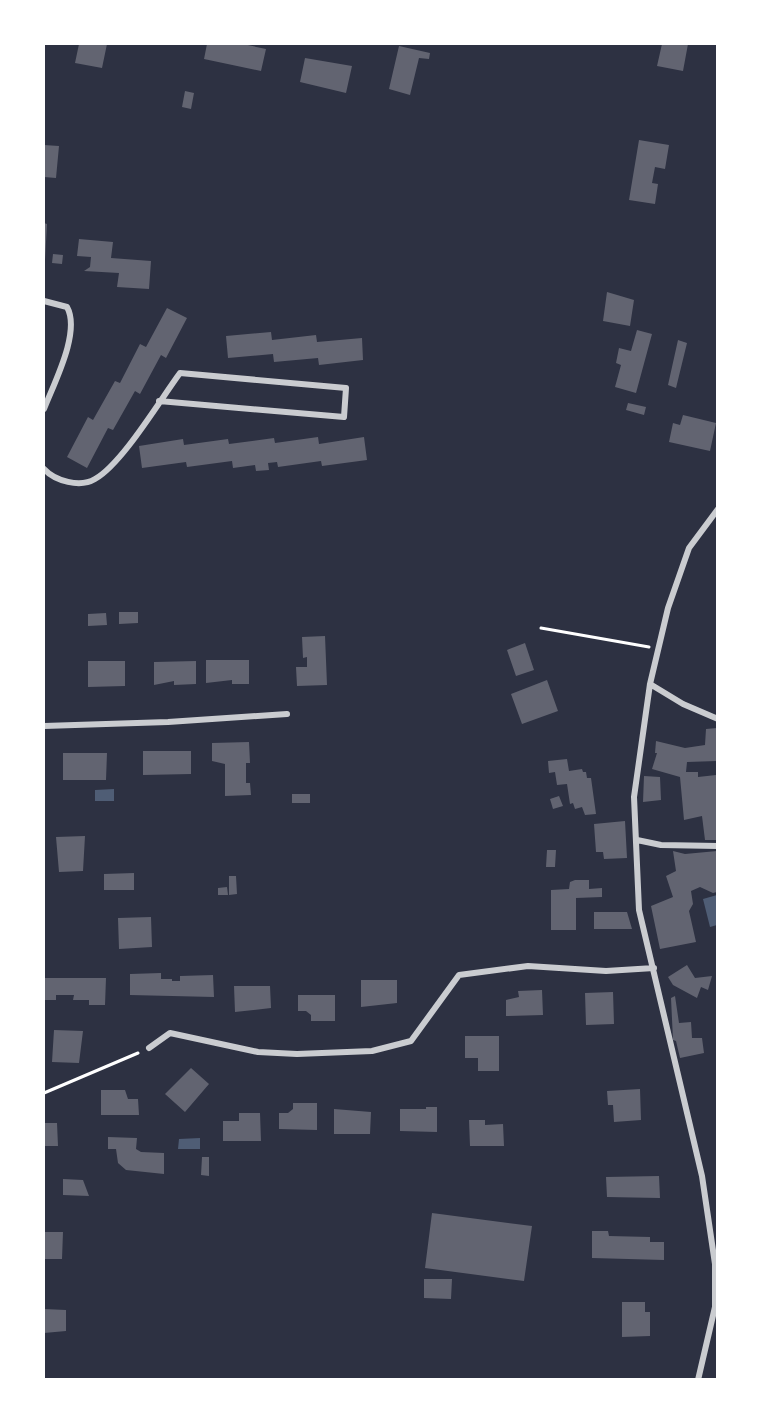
<svg xmlns="http://www.w3.org/2000/svg" width="761" height="1423" font-family="'Exo 2',sans-serif">
<rect width="100%" height="100%" fill="#2d3142"/>
<path fill="#4f5d75" d="M114 789V801H95V790Z
M717 895V925L710 927 703 899Z
M200 1138V1149H178L179 1139Z"/>
<path fill="#626471" d="M79 44H107L102 68 75 63Z
M207 44H243L266 49 261 71 204 59Z
M662 44H688L683 71 657 66Z
M399 46 430 53 429 59 419 58 410 95 389 89Z
M305 58 352 66 346 93 300 82Z
M185 91 194 93 191 109 182 107Z
M639 140 669 145 665 169 655 167 652 183 658 184 655 204 629 200Z
M44 145 59 146 56 178 44 177Z
M44 223 47 224 45 260H44Z
M79 239 113 242 111 258 151 261 149 289 117 287 119 273 84 271 90 267 91 257 77 256Z
M53 254 63 255 62 264 52 263Z
M607 292 634 300 630 326 603 321Z
M167 308 187 318 166 358 161 355 140 394 135 391 113 430 108 428 87 468 67 457 88 417 93 420 115 381 120 383 140 344 146 347Z
M637 330 652 334 636 393 615 387 621 365 616 363 619 348 631 351Z
M271 332 272 340 316 335 317 342 362 338 363 360 319 365 318 358 274 362 273 354 228 358 226 336Z
M678 340 687 343 676 388 668 385Z
M628 403 646 407 644 415 626 410Z
M683 415 716 423 710 451 669 442 673 423 680 425Z
M318 437 319 444 364 437 367 460 322 466 321 461 278 467 277 462 268 463 269 470 256 471 255 465 233 468 232 461 187 467 186 462 142 468 139 446 183 439 184 445 228 439 229 444 274 438 275 443Z
M119 612H138V623L119 624Z
M106 613 107 625 88 626V614Z
M325 636 327 685 297 686 296 667H307V657L303 658 302 637Z
M525 643 534 670 516 676 507 650Z
M206 660H249V684H232V680L206 683Z
M88 661H125V686L88 687Z
M196 661V684L174 685V681L154 685V662Z
M547 680 558 711 522 724 511 694Z
M717 728V761L687 762 686 772H698V777L716 775 717 840H705L702 816 684 820 680 777 652 769 657 753H655L656 741 685 748 705 745 706 729Z
M249 742 250 763H246V783H250L251 795 225 796V764L212 761V743Z
M143 751H191V774L143 775Z
M63 753H107L106 780H63Z
M567 759 569 771 582 769 583 772H586L587 778H591L596 814 585 815 582 807 575 809 573 803 570 804 567 784 557 785 555 772 549 773 548 761Z
M644 776 660 777 661 800 643 802Z
M292 794H310V803H292Z
M559 796 563 806 553 809 550 799Z
M625 821 627 858 604 859 603 852H596L594 824Z
M85 836 83 871 59 872 56 837Z
M547 850H556L555 867H546Z
M673 851 685 854 717 851V892L713 893 700 887 691 891 693 904 689 911 696 942 660 949 651 906 673 897 666 876 676 871Z
M134 873V890H104V874Z
M229 876H236L237 894 229 895Z
M575 880H589V889L602 888V897L576 898V930H551V890L569 889 570 882Z
M227 887 228 895H218V888Z
M594 912H627L632 929H594Z
M151 917 152 947 119 949 118 918Z
M687 965 695 978 712 976 708 990 701 987 697 998 673 985 668 977Z
M161 973V979H172V981H180V976L213 975 214 997 130 995V974Z
M44 978H106L105 1005H89V1000H73L74 995H56V1000H44Z
M361 980H397V1003L361 1007Z
M234 986H270L271 1008 235 1012Z
M542 990 543 1015 506 1016V1000L519 997 518 991Z
M613 992 614 1024 586 1025 585 993Z
M298 995H335V1021H311V1015L306 1011H298Z
M675 996 679 1023 691 1022 692 1038H702L704 1053 680 1058 676 1041 673 1040 671 998Z
M54 1030 83 1031 79 1063 52 1062Z
M465 1036H499V1071H478V1058H465Z
M191 1068 209 1084 185 1112 165 1094Z
M640 1089 641 1120 614 1122 613 1105H608L607 1091Z
M101 1090H125L128 1099H138L139 1115H101Z
M293 1103H317V1130L279 1129V1113H288L293 1109Z
M426 1107H437V1132L400 1131V1109H426Z
M334 1109 371 1112 370 1134H334Z
M239 1113H260L261 1141H223V1121H239Z
M469 1120H485V1125L503 1124 504 1146H470Z
M44 1123H57L58 1146H44Z
M108 1137 137 1138 136 1149 141 1152 164 1153V1174L126 1170 118 1163 116 1149H108Z
M202 1157H209V1176L201 1175Z
M659 1176 660 1198 607 1197 606 1177Z
M63 1179 83 1180 89 1196 63 1195Z
M432 1213 532 1226 524 1281 425 1268Z
M592 1231H608L609 1236 650 1237V1242H664V1260L592 1258Z
M44 1232H63L62 1259H44Z
M424 1279H452L451 1299 424 1298Z
M622 1302H645V1312H650V1336L622 1337Z
M44 1309 66 1310V1331L44 1333Z"/>
<g fill="none" stroke-linecap="round" stroke-linejoin="round">
<path stroke="#fff" stroke-width="3" d="M541 628 649 647
M44 1093 138 1053"/>
<path stroke="#caccd0" stroke-width="6" d="M44 301 67 307C81 332 54 383 44 409
M44 469C55 481 80 488 95 479 122 464 160 400 180 373L346 388 344 417 159 401
M650 684 683 704 718 719
M44 726 168 722 287 714
M637 840 661 845 718 846
M149 1048 170 1033 258 1052 297 1054 372 1051 411 1041 459 975 528 966 606 971 654 968
M698 1380 715 1307V1264L702 1176 639 910 634 797 650 684 668 608 689 548 718 509"/>
</g>
<rect width="761" height="1423" fill="none" stroke="#ffffff" stroke-width="90"/>
</svg>
